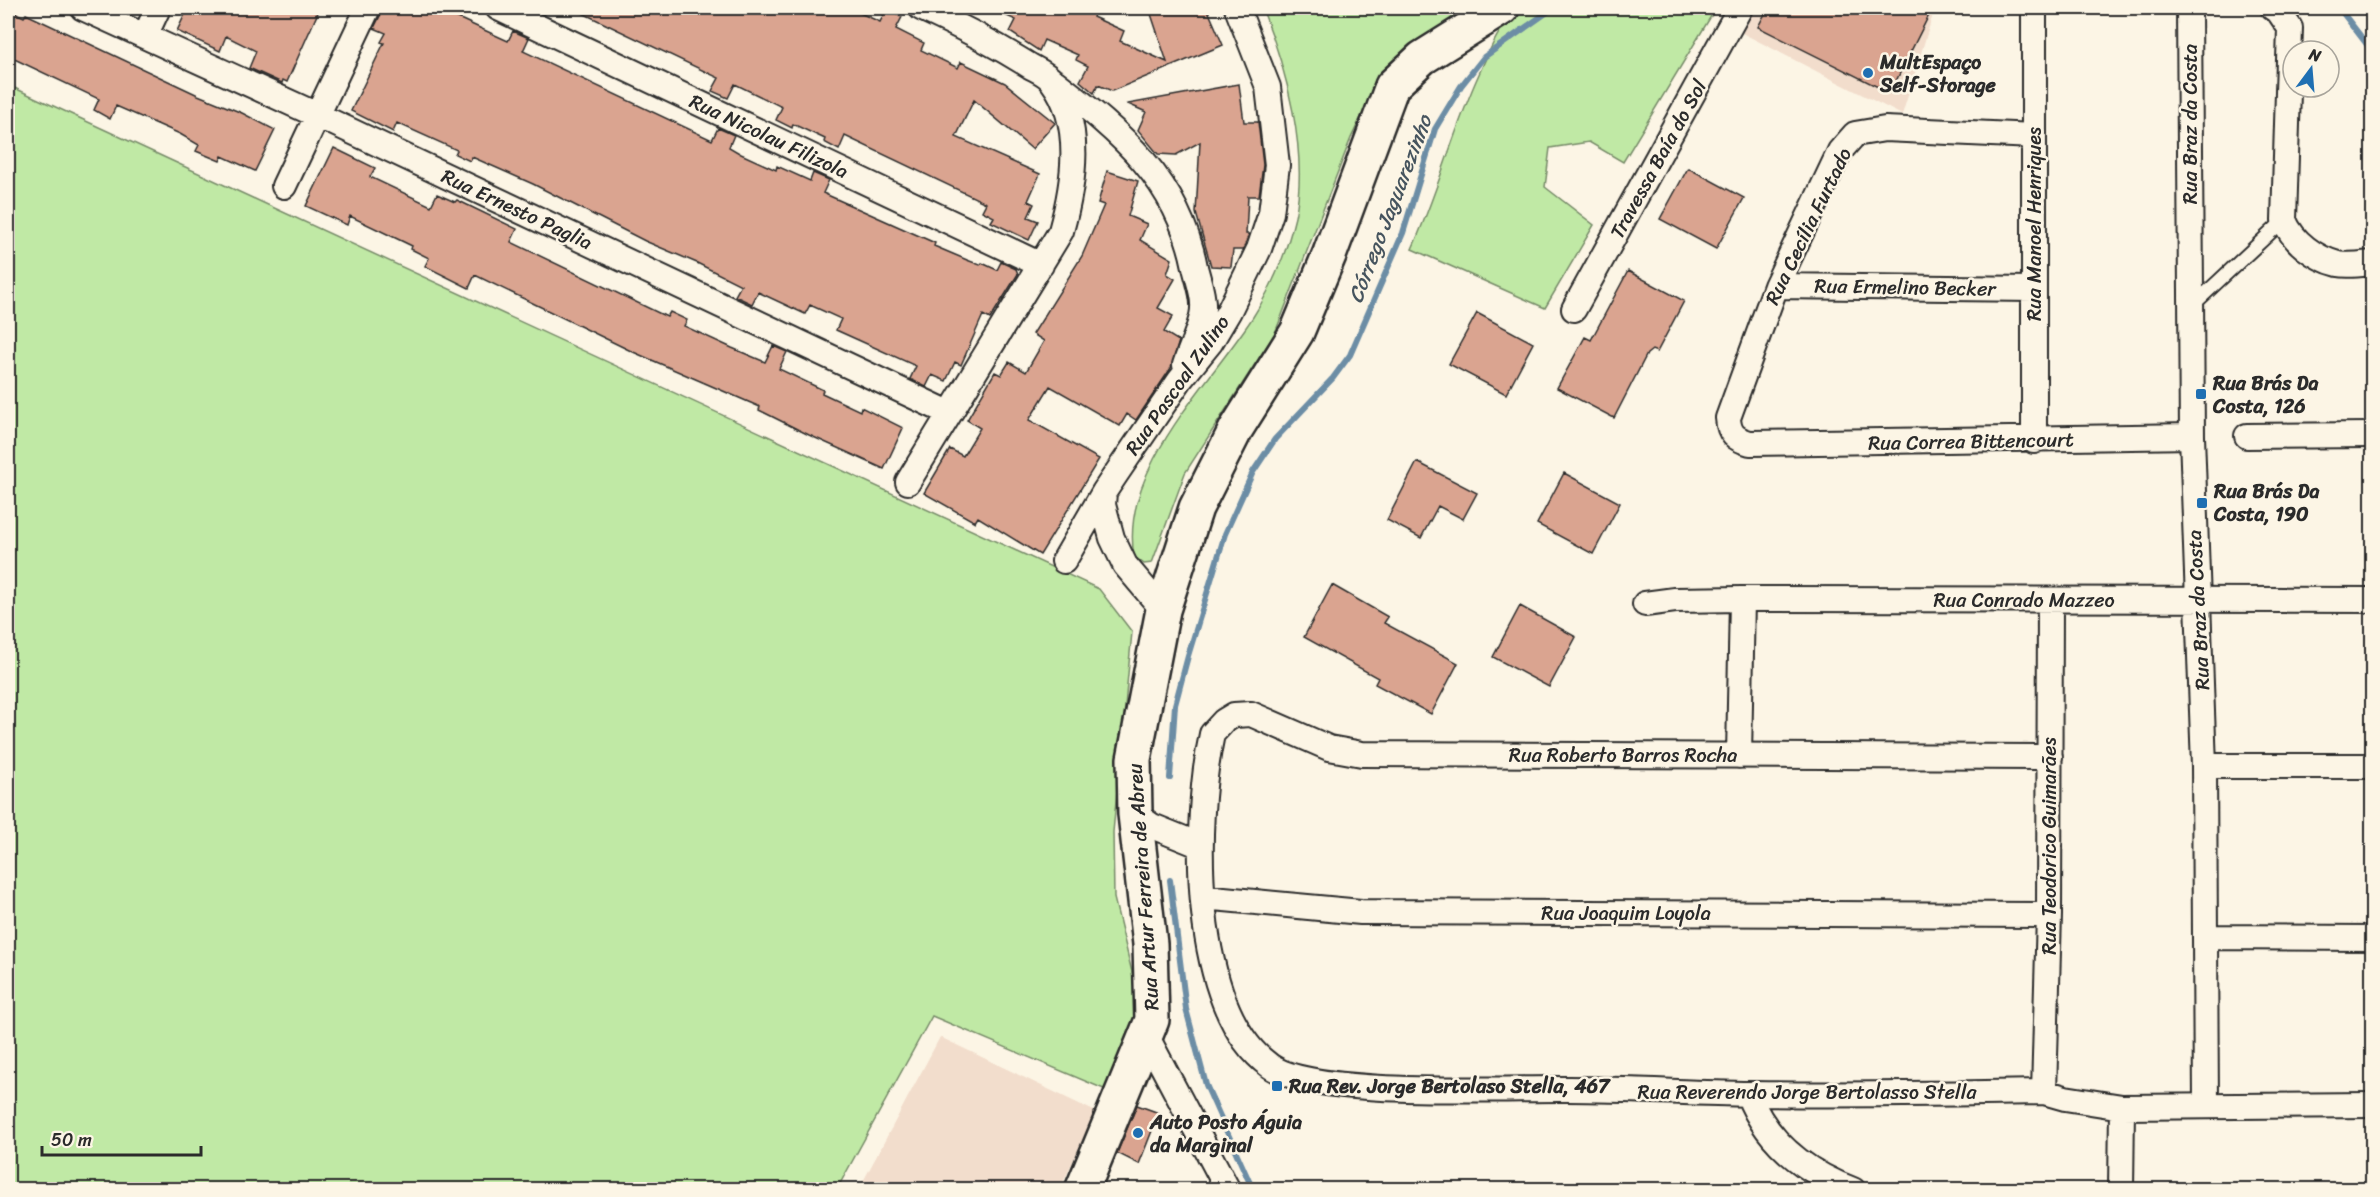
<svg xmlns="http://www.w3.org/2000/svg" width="2380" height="1197" font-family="Sriracha,sans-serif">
<rect width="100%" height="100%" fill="#fcf5e5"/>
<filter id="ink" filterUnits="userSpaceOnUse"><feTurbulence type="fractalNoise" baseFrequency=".0167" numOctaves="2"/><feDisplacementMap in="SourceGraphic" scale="12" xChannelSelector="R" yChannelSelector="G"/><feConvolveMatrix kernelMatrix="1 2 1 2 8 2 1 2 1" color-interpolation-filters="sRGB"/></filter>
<g filter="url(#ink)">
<path fill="#f2ddcc" d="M1751 8H1935L1902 115 1740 32Z
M940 1037 1096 1112 1060 1189H859Z"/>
<path fill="#c0e9a5" stroke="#768a68" stroke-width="1.5" d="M1262 8H1470L1432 35 1375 88 1351 138 1275 333 1185 473 1152 563 1144 564 1134 556C1119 469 1210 384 1253 317 1272 287 1287 251 1295 217 1309 153 1286 67 1262 8Z
M1518 8H1716L1623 162 1589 142 1550 148 1545 187 1594 225 1545 308 1412 249C1438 192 1453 131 1479 74 1490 49 1499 27 1518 8Z
M8 85 1099 589 1132 632 1113 832 1114 898 1139 1001 1134 1045 1111 1092 932 1016 837 1189 8 1190Z"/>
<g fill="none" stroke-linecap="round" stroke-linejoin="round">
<path stroke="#6c8da5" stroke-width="6" d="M2339 8 2372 51
M1170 778 1175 705 1188 656 1225 534 1253 472 1275 439 1333 378 1350 355 1403 233 1435 129 1461 86 1484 57 1553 8
M1170 880 1186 1009 1206 1085 1253 1190"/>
</g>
<path fill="#daa490" stroke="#2b2b2b" stroke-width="1.5" d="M188 8H320L287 82 283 80 282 83 249 68 256 51 226 36 220 51 177 31Z
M384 8H449L447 13 508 41 513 31 529 38 523 51 712 140 718 128 734 135 729 147 741 154 776 170 777 166 810 181 813 173 829 180 823 193 935 243 934 246 967 260 980 265 982 263 997 270 1001 262 1016 269 1018 274 990 319 983 315 961 365 955 362 946 381 932 375 926 387 910 379 916 366 836 330 841 319 810 305 805 314 758 292 752 304 735 296 741 285 697 263 645 241 533 184 472 157 470 161 455 154 457 150 397 123 393 132 351 111 384 43 381 42 386 33 374 28Z
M572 8H849L880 22 886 10 902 17 896 29 924 43 921 50 958 68 961 62 1005 83 1055 123 1032 149 974 100 956 137 1040 174 1028 201 1034 204 1028 217 1038 221 1029 240 991 222 994 217 982 211 986 203 845 136 839 150 824 142 825 139 793 124 792 128 776 120 782 107 735 84 728 98 712 91 719 78Z
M989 8H1097L1093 17 1124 31 1120 41 1167 62 1149 8H1207L1223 45 1112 91 1098 85 1094 93 1080 81 1088 66 1076 60 1078 55 1044 40 1039 51 1010 32 1016 20Z
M1768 8H1914L1929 15 1890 93 1758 27Z
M8 9 24 17 26 14 198 95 242 113 275 130 255 171 222 156 220 161 196 151 199 145 180 134 116 106 110 119 94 110 99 99 8 56Z
M1239 84 1244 122H1258L1263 165 1259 196H1248L1246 234H1249L1243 250H1233L1231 267 1211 266 1196 213 1200 142 1176 155 1158 154 1138 130 1146 112 1128 104Z
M334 148 375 168 370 177 431 206 437 194 455 202 457 200 517 229 511 242 667 317 670 312 687 320 684 326 732 348 765 362 773 346 787 352 779 369 823 390 822 393 860 411 861 407 903 428 884 469 809 435 759 410 760 407 631 351 475 275 469 288 425 266 429 258 411 249 412 246 350 216 347 225 306 206Z
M1688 168 1744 198 1716 249 1660 219Z
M1107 171 1138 181 1128 216 1147 224 1140 240 1172 259 1167 274 1175 279 1158 308 1173 316 1164 332 1179 341 1171 368 1136 420 1127 414 1120 426 1050 386 1029 420 1099 459 1040 555 978 517 975 522 924 493 950 449 963 456 980 428 967 420 995 372 1001 375 1009 362 1026 372 1044 341 1033 334 1082 256 1104 205 1098 203Z
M1628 271 1684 301 1657 352 1652 350 1647 354 1614 418 1557 388 1585 337 1591 340Z
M1477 313 1533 343 1506 394 1449 364Z
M1417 462 1477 493 1463 519 1438 506 1421 538 1387 520Z
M1564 473 1620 503 1593 554 1537 524Z
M1332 585 1388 617 1384 623 1458 663 1431 714 1375 684 1378 678 1304 637Z
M1520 606 1576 637 1549 687 1493 657Z
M1137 1105 1159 1113 1139 1164 1117 1153Z"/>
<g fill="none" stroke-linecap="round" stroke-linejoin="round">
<defs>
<path id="lane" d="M2193 305 2284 220"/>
<path id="street" d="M83 8 317 115 949 413
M498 8 1041 265
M2189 8 2192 436 2204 766 2206 1105
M2273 8 2277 9 2290 28 2284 220C2293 242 2315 258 2338 264 2349 266 2362 264 2372 263
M145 36 158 8
M1055 82C1122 134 1178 180 1195 267 1198 280 1204 295 1203 308 1203 323 1190 349 1185 365
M2034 136 1885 129 1855 134 1840 151 1776 286 1728 418C1729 434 1735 439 1750 443L2192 436
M284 186 368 8
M1776 286 2034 289
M1574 309 1740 8
M2247 436 2372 435
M2034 441V8
M908 482 1061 231C1074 184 1084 123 1052 81 1047 74 1037 70 1030 66 995 44 958 25 921 8
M1064 561 1104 492
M1645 604 1675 600 1742 599 2372 600
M1163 610 1125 565 1112 538 1103 505 1104 492 1116 474 1180 380 1210 343 1229 311 1259 249 1271 213 1277 165 1268 87 1237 8
M1739 756 1742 599
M2050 757 1362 754 1329 748 1251 714 1234 715 1224 721 1212 734C1193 821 1190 1009 1270 1066 1315 1098 1506 1088 1568 1089 1628 1089 1689 1093 1749 1094 1847 1095 1946 1094 2044 1092L2065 1098 2122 1107 2372 1105
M2204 766H2372
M1135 814 1152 826 1199 845
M1203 897 1361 912 2049 915
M2205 937 2372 938
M1147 1037 1228 1190
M2044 1092 2049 915 2050 600
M1748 1094C1767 1143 1805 1172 1853 1190
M2121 1190 2122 1107"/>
<path id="secondary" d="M1082 1190 1152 1020 1150 944 1135 814 1134 759 1163 610 1196 508 1236 429 1297 332 1330 253 1392 86 1422 58 1502 8"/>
</defs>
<use href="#lane" stroke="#2b2b2b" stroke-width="16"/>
<use href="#street" stroke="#2b2b2b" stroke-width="28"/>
<use href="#secondary" stroke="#2b2b2b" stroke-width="38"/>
<use href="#lane" stroke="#fcf5e5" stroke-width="12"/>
<use href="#street" stroke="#fcf5e5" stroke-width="24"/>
<use href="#secondary" stroke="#fcf5e5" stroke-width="33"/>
</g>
</g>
<g fill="#1f6fb2" stroke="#fcf5e5" stroke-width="2">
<circle cx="1868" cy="73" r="6"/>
<rect x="2195" y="388" width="12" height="12" rx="3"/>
<rect x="2196" y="497" width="12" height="12" rx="3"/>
<rect x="1271" y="1080" width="12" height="12" rx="3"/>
<circle cx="1138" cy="1133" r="6"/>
</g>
<g text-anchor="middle" stroke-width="5" stroke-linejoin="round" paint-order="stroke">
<g font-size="20" font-weight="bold" fill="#2b2b2b" stroke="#fcf5e5" text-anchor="start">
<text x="1880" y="69">MultEspaço<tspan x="1880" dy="23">Self-Storage</tspan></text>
<text x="2213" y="390">Rua Brás Da<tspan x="2213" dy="23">Costa, 126</tspan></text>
<text x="2214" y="498">Rua Brás Da<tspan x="2214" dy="23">Costa, 190</tspan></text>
<text x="1289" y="1093">Rua Rev. Jorge Bertolaso Stella, 467</text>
<text x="1150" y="1129">Auto Posto Águia<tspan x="1150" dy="23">da Marginal</tspan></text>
</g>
<g font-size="20" fill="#2b2b2b" stroke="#fcf5e5">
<text transform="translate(2190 124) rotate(-90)" y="7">Rua Braz da Costa</text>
<text transform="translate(769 136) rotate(25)" y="7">Rua Nicolau Filizola</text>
<text transform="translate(1658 159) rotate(-61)" y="7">Travessa Baía do Sol</text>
<text transform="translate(517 209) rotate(25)" y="7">Rua Ernesto Paglia</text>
<text transform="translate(2034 224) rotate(-90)" y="7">Rua Manoel Henriques</text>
<text transform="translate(1808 226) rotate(-64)" y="7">Rua Cecília Furtado</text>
<text transform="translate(1905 287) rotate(1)" y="7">Rua Ermelino Becker</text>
<text transform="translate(1177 385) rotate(-55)" y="7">Rua Pascoal Zulino</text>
<text transform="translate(1971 441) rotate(-1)" y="7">Rua Correa Bittencourt</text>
<text x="2024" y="607">Rua Conrado Mazzeo</text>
<text transform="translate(2198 610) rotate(-93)" y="7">Rua Braz da Costa</text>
<text x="1623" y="762">Rua Roberto Barros Rocha</text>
<text transform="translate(2049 846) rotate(-90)" y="7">Rua Teodorico Guimarães</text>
<text transform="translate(1143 887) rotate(-94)" y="7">Rua Artur Ferreira de Abreu</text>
<text x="1626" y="920">Rua Joaquim Loyola</text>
<text x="1807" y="1099">Rua Reverendo Jorge Bertolasso Stella</text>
</g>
<g font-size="21" font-style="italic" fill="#46545e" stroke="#fcf5e5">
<text transform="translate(1390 209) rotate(-69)" y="7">Córrego Jaguarezinho</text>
</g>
</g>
<rect width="2380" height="1197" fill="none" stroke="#fcf5e5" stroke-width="30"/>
<rect x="15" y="15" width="2350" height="1167" fill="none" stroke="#2b2b2b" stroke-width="2" filter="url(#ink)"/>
<g transform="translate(2311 69) rotate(16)"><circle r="28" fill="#fcf5e5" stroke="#a8a49b" stroke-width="1.5"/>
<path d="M0-4.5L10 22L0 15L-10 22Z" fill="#1f6fb2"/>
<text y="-9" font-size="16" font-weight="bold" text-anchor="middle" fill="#2b2b2b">N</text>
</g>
<path d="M42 1146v9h159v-9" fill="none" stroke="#2b2b2b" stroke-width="3"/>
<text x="51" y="1146" font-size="18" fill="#2b2b2b" stroke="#fcf5e5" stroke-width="4.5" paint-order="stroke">50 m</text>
</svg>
